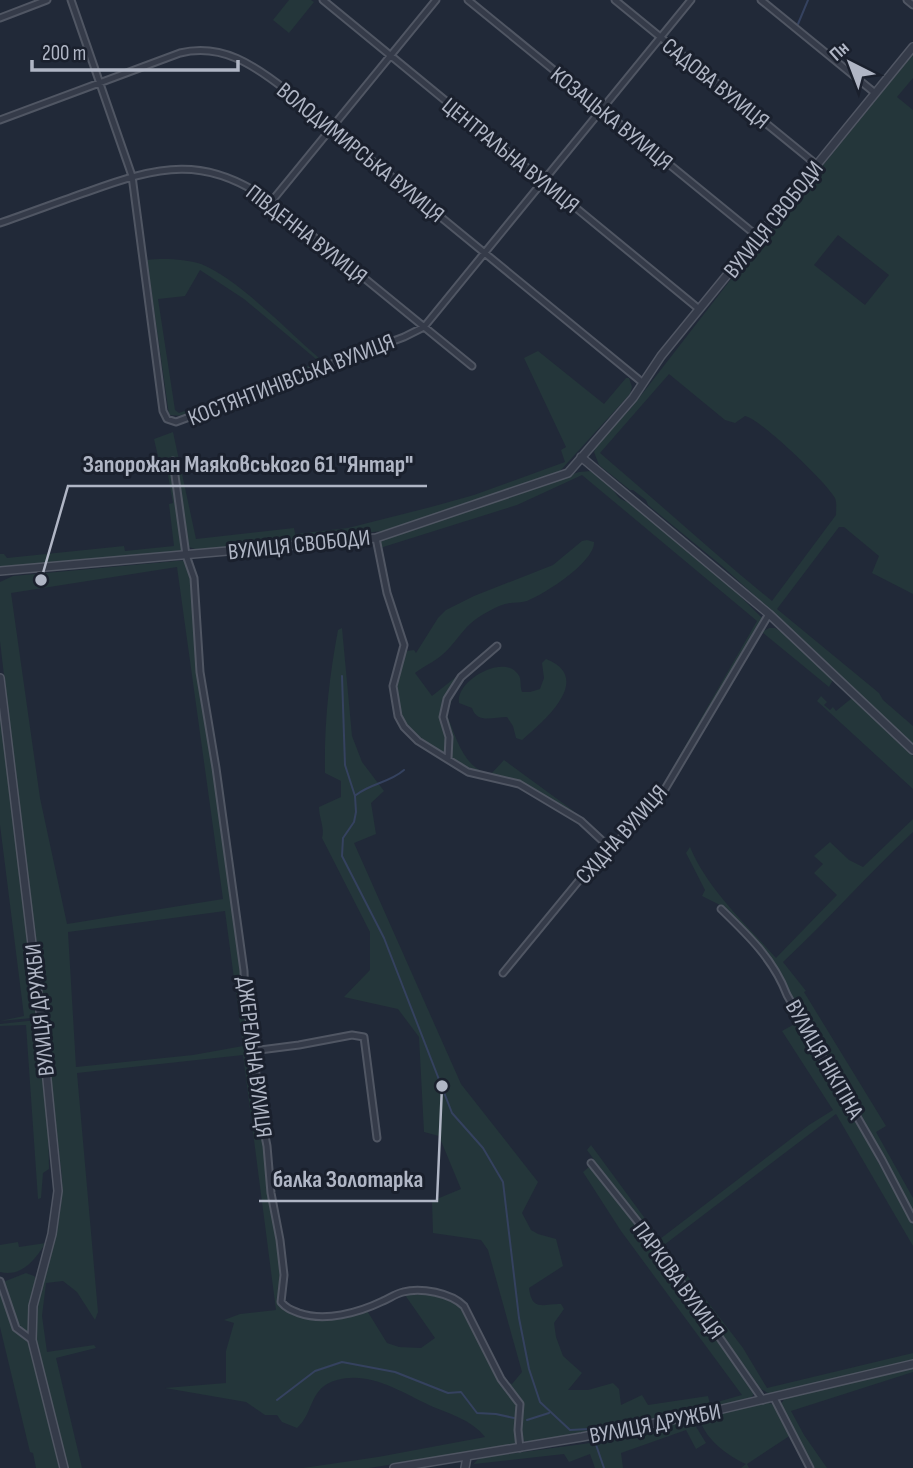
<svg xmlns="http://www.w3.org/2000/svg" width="913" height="1468" font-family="'Sofia Sans Condensed',sans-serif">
<rect width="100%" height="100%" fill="#212938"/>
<path fill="#24363a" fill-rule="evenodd" d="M289 0H311L314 2 289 33 273 20Z
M913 54V78L897 97 913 110V594L872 573 879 556 844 527H839L777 609 879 693 883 700 913 726V747L795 632 722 566 648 505 646 500 633 490H630L599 465 594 452 597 445 632 407 735 274C747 269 758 254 761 242ZM838 235 889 275 865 305 814 265ZM669 374 725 420 735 423 745 416C761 419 827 483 835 498 837 503 836 509 836 515L772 601C713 553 658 502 600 453Z
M147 260C163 258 185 259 201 264 237 278 288 331 319 358L321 363 319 366 184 416 169 415ZM200 270 244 299 316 359V363L179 413 175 410 158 299 185 296Z
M538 351 604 404 626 378H629L632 387 630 394 560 471 383 531 198 550 189 547 186 538 175 463H171L184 548 179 552 6 569 0 567V554H4L7 558 124 546 125 551 174 546 169 504 173 503 166 464 160 465 154 439 173 432 196 539 294 528 295 534 348 528 431 507 474 495 565 462 561 450 566 447 524 358Z
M591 471C597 476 607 481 611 487 617 495 619 501 630 502L723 579 764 620 747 645 681 760H677L757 621 582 475 517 505 380 548 379 540 579 472Z
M587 540 594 542C595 562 545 594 527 601 520 603 513 602 505 604 495 607 485 613 476 619 462 629 455 644 442 655 434 662 424 666 415 673L432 696 456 677 462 679 455 690 447 715C456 737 464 770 491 774L504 760 575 812 543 797 518 782 483 775 464 768 453 758 414 735 407 727 400 713 396 693V677L407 651 414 650 416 653 438 618 446 610 474 596 553 565 582 541Z
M187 560 191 571 197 670 210 742 242 967V999L247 1019 248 1045 279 1244 282 1274 279 1302 284 1310C322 1323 328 1320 366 1309L387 1343 399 1347 421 1348 435 1338 405 1295 429 1294 462 1305 517 1402 516 1445 369 1468H303L378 1457 485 1437C471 1419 449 1414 429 1405 401 1392 370 1371 337 1380 309 1387 314 1413 297 1428L282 1422 277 1415H265L246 1402 165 1388 226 1383V1351L234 1323 224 1320 240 1314 276 1310 243 1055 77 1073 98 1312 95 1320 77 1292 63 1281 46 1283 42 1316 47 1352 94 1345 96 1348 56 1358 82 1468H67C57 1427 30 1349 37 1310 44 1265 64 1224 62 1178L0 641V582L13 576ZM177 567 223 899 67 924 40 798 11 593ZM225 911 243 1046 193 1055 76 1067 68 932Z
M342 628 352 736 362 762 384 791 371 803 376 834 354 843 461 1084 538 1182 522 1213 531 1230 538 1234 556 1239 563 1266 529 1288C532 1313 545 1303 561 1304L564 1309 554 1323 556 1337 563 1356 582 1373 568 1390H588L613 1383 619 1389 621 1405 642 1395 648 1405 708 1396 710 1404 742 1395 621 1231 583 1172 590 1166 665 1263 752 1387 754 1393 751 1399 527 1444 520 1436 522 1403 505 1381 512 1384 522 1372 488 1250 481 1240 433 1233 432 1201 461 1189 439 1136 424 1132 419 1037 398 1009 344 997 370 970V932L322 838C325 828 319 818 319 807L341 797V781L325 773C324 724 329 678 338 630Z
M769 628H775L782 632 833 680 829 687 762 632Z
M546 659C595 678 543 722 522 740L516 738 513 726 507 717C493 717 477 724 472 708L459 703C455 682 500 655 516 672 523 678 519 684 522 692H530L540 689 544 678 542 663Z
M821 696 827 702 824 705 830 710 833 707 836 711 852 698 913 756V789L817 701Z
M0 701 37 1014 32 1018 0 1021 24 1016 0 825Z
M913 819V832C868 874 828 920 783 962L806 991 804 992 886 1126 876 1132 913 1198V1214L847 1087 795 1003 778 969 720 905 702 896 705 890 686 853 690 847C708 890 745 923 776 958L837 895 814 873 823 864 814 856 830 842 849 860 863 867Z
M37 1020 48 1121 49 1169 43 1173 41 1198 38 1199 26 1025 0 1026V1024Z
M800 1021 913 1225V1246L836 1114 664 1245 743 1348 767 1388 913 1353V1361L771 1395 761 1389 587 1150 591 1145 660 1239 809 1125 833 1110 782 1031Z
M18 1242 19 1247 46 1243C34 1260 23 1277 0 1272V1245Z
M26 1273 34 1276 36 1279 31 1302 28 1334 17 1326 3 1282Z
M0 1290 13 1330 26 1339 31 1350 59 1468H36L33 1453 30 1452 0 1327Z
M913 1368V1372L791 1411 804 1435 827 1468H814L784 1414 781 1404 785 1398Z
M767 1402 776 1406 791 1435 747 1464 749 1468H741L746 1464C728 1456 708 1441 701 1423L695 1425 706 1443 696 1449 686 1430 621 1453 623 1468H595L590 1454 569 1462 564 1454 474 1464 470 1468 479 1458 598 1442 650 1428Z"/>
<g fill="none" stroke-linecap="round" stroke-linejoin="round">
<path stroke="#35425f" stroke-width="2" d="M798 24 808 0
M342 676 345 765 355 796 356 812 354 822 343 838 342 856 384 938 452 1113 483 1148 503 1182 519 1318 529 1369 540 1402 570 1430 589 1429 591 1431
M356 795C371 783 389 783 404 770
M277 1400 315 1371 342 1362 395 1372 448 1393 461 1392 477 1413 496 1414 514 1418
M527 1420 549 1413
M593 1436 604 1468"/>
<defs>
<path id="minor" d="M71 0 132 176 163 411 167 419 176 422 404 337 424 327 691 0
M323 0 699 309
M468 0 757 236
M615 0 817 165
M761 0 875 93
M907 0 913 5
M0 18 47 0
M0 120 180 53C222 43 254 65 286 90L643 383
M271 202 436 0
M0 223C29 213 58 202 87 192 158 166 206 154 271 202L472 366
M173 461 186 555 194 578 200 672 216 768 244 971 245 1006 249 1018 262 1121 267 1146 271 1193 280 1240 284 1275 281 1302C286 1308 291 1310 299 1313 325 1322 358 1313 383 1301 390 1298 395 1294 403 1292 421 1287 451 1293 464 1306L501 1379 520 1404 518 1430 520 1448
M376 538 387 593 404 645 393 686 398 716 404 727 418 741 468 772 519 784 581 821 609 847
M448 759 449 737 443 717 447 699 461 677 497 646
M721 909C748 935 774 960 787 995L882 1160 913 1219
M503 973 586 872 637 822 665 789 769 614
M252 1051 299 1045 352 1035 364 1037 377 1138
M591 1163 649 1236 763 1400
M0 1281 16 1328 32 1340
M774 1398 810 1468"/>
<path id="tertiary" d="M581 457 769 614 913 750
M0 571 376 538 568 473 633 398 661 356 913 47
M0 678 41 1019 58 1191 52 1234 33 1306 32 1340 64 1468
M394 1468 582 1437 697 1415 913 1364
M465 1468 467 1457"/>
</defs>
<use href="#minor" stroke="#505663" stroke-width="9"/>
<use href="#tertiary" stroke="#505663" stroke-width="10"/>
<use href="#minor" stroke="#353b49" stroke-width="5"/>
<use href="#tertiary" stroke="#353b49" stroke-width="7"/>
</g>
<g text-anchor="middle" stroke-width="6" stroke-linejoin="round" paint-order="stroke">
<g font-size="23" fill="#b0b6c5" stroke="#1a202d">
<text transform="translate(716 83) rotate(39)" y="8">САДОВА ВУЛИЦЯ</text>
<text transform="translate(612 118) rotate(39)" y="8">КОЗАЦЬКА ВУЛИЦЯ</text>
<text transform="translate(361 152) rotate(39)" y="8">ВОЛОДИМИРСЬКА ВУЛИЦЯ</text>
<text transform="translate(511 155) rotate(39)" y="8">ЦЕНТРАЛЬНА ВУЛИЦЯ</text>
<text transform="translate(773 219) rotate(-51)" y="8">ВУЛИЦЯ СВОБОДИ</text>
<text transform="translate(307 234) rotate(38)" y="8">ПІВДЕННА ВУЛИЦЯ</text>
<text transform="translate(291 379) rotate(-21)" y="8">КОСТЯНТИНІВСЬКА ВУЛИЦЯ</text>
<text transform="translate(299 544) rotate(-6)" y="8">ВУЛИЦЯ СВОБОДИ</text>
<text transform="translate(621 834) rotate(-48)" y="8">СХІДНА ВУЛИЦЯ</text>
<text transform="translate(39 1010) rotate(-96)" y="8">ВУЛИЦЯ ДРУЖБИ</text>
<text transform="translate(255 1057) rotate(83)" y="8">ДЖЕРЕЛЬНА ВУЛИЦЯ</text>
<text transform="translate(825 1059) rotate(60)" y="8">ВУЛИЦЯ НІКІТІНА</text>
<text transform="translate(679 1280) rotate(54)" y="8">ПАРКОВА ВУЛИЦЯ</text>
<text transform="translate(655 1423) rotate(-11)" y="8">ВУЛИЦЯ ДРУЖБИ</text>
</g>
</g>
<path fill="none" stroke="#b0b6c5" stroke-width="2.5" d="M41 580L68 486H427M442 1086L437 1201H259"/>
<g fill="#b0b6c5" stroke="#1a202d" stroke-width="2.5">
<circle cx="41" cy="580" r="7"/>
<circle cx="442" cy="1086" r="7"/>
</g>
<g font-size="24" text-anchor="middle" font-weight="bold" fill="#b0b6c5" stroke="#1a202d" stroke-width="6" stroke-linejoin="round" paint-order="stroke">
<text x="248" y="472">Запорожан Маяковського 61 "Янтар"</text>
<text x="348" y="1187">балка Золотарка</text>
</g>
<g transform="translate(850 63) rotate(318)" stroke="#1a202d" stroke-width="5" paint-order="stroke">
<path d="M0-5L12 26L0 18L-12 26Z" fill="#b0b6c5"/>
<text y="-10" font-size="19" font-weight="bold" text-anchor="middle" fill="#b0b6c5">Пн</text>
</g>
<path d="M32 60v10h206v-10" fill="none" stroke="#b0b6c5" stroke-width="3.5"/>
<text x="42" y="60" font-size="21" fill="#b0b6c5" stroke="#1a202d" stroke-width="5" paint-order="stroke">200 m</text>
</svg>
